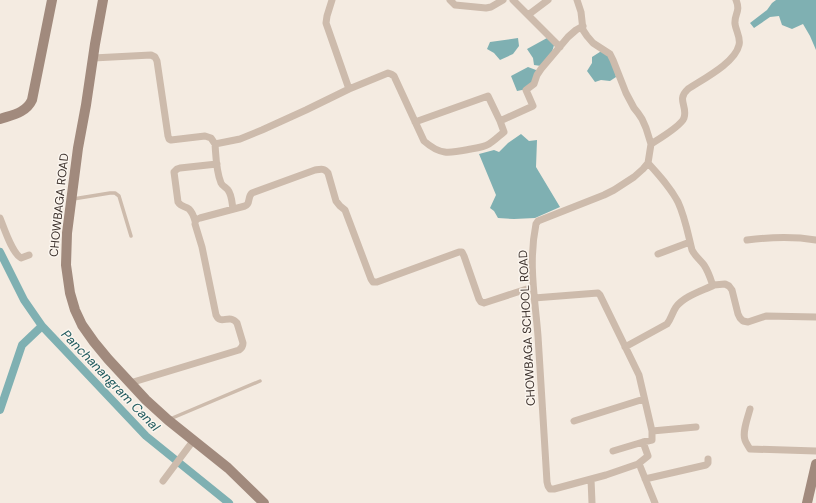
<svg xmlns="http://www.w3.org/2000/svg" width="816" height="503" font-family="'DM Sans',sans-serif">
<rect width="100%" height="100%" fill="#f4ebe1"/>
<path fill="#7fb0b2" d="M776 0H816V50L810 36 803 24 792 29 782 25 779 16 770 17 754 28 750 23 767 10 772 3Z
M518 38 519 46 513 54 500 60 494 53 487 49 490 42Z
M547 38 555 42 551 55 541 66 534 65 533 58 527 49Z
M603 50 612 55 616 77 610 81 601 80 595 82 587 71 592 63V57Z
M528 67 536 70 537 79 527 89 517 91 511 76Z
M521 134 529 141 537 140 536 167 560 207 535 218 514 219 498 218 494 211 490 208 496 195 479 154 494 150 499 152 508 143Z"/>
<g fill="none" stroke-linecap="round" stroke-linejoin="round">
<path stroke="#7fb0b2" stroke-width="8" d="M0 252 24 300 42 326 146 436 229 503
M0 410 22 345 42 326"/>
<path stroke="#cdbbac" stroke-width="3.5" d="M73 199 110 193H115L119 196 131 236
M170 419 260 381"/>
<path stroke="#cdbbac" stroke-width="7" d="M332 0 327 16 326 23 349 89
M450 0 455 5 486 8 491 7 503 0
M513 0 560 47
M577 0 581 12 583 30 587 36 593 43 610 54 613 60 626 93 634 108 638 113 642 119 646 128 651 144 648 163 643 169 634 177 614 190 604 195 538 221 536 224C528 263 535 298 538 336 541 385 544 434 547 482L548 486 550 489H554L606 475 638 464 640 466 655 503
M528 15 548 0
M93 58 151 55 155 57 157 61 168 136 169 139 171 140 205 136 211 138 215 144C216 157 216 171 221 183 223 187 226 187 228 190 232 195 232 204 233 209
M415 122 488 96 500 121
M215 144 240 139 262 130 306 110 349 89 388 73 391 74 394 76 424 141C441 156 450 153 471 149 477 148 484 147 489 144 494 141 499 136 504 132L500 121 533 106 526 90 534 84 537 75 541 69 568 37 576 30 583 26
M651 144C659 139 681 126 684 118 688 106 676 100 688 89 703 79 735 63 739 45 741 38 736 31 735 24 734 14 741 12 736 0
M648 163C659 175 670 187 678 202 685 217 688 234 692 250 695 256 700 260 704 265 708 271 710 277 712 283L714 285 725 284 729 286 732 290 738 314 740 318 743 321 748 322 766 316 816 317
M0 218C4 228 12 253 21 258L29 255
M195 221C194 217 192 212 189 209 185 206 181 207 178 202L174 172 177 169 180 168 217 164
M747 240C771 237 792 236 816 240
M658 254 690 242
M534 298 598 293 600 295 639 375 652 431V440L643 442 648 456 638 464
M625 347 667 324C671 319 672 313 676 307 684 296 702 291 714 285
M130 383 239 350C242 348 243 346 243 343L237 323C229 313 221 326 216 315L202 247 195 224C195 220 197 219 200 218L245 206C251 204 247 197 252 193L315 170C321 169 324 168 328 173L336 201 340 206 345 210 371 279 373 282H377L459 252H462L464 256 479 299 481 302 484 303 533 287
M750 409C748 417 742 432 745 440 746 443 748 446 750 449L816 451
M574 421 644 399
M652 431 696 427
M613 451 643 442
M591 479 592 503
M645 479 706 465 708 463V459
M163 481 193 441"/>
<path stroke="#a18a7d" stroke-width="10" d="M103 0 95 44 86 105 78 148 67 233 66 265 70 293 75 310 82 325 94 342 108 359 146 400 168 420 228 468 264 503
M0 119C12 115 26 113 32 100L52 0
M807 503 816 464"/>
</g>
<g text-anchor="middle" stroke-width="3" stroke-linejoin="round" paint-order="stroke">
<g font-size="12" fill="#3b302b" stroke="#fbf5ee">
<text transform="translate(59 205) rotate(-84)" y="4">CHOWBAGA ROAD</text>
<text transform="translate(527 328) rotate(-93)" y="4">CHOWBAGA SCHOOL ROAD</text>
</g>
<g font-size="13" font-style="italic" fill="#1f5a5e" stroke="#fbf5ee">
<text transform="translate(111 380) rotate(46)" y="5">Panchanangram Canal</text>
</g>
</g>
</svg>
